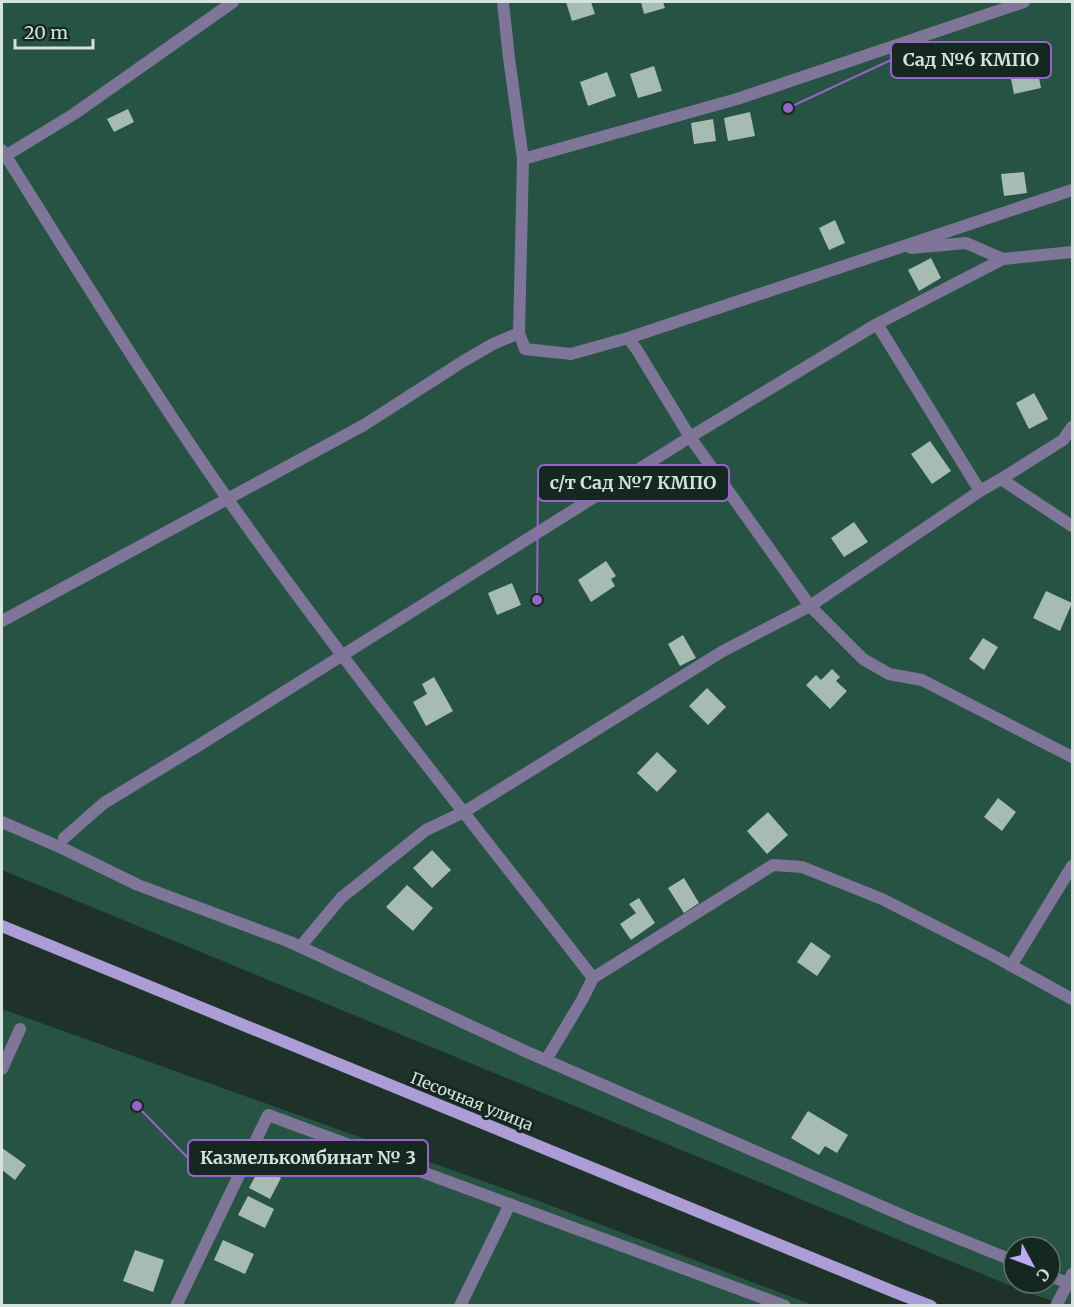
<svg xmlns="http://www.w3.org/2000/svg" width="1074" height="1307" font-family="Merriweather,serif">
<rect width="100%" height="100%" fill="#1f322a"/>
<path fill="#265343" fill-rule="evenodd" d="M2 2H1072V1305H1063L1016 1288 2 870ZM1014 1247H1050V1283H1014Z
M2 1009 544 1203 813 1305 2 1306Z"/>
<path fill="#a6bcb3" d="M566 2H591L595 14 572 21Z
M641 2H663L665 8 644 14Z
M654 66 662 91 638 98 630 74Z
M607 72 616 96 588 106 580 82Z
M1038 73 1041 88 1014 94 1011 79Z
M128 109 134 122 114 132 107 119Z
M750 112 755 136 728 141 724 118Z
M713 119 716 141 694 144 691 123Z
M1024 172 1027 193 1004 196 1001 174Z
M835 220 845 243 829 250 819 228Z
M931 258 941 278 919 291 908 270Z
M1034 393 1048 419 1029 429 1016 403Z
M930 441 951 471 932 484 911 454Z
M854 522 868 542 844 557 831 538Z
M606 561 616 576 611 579 615 586 591 602 578 580Z
M512 583 521 605 497 615 488 593Z
M1046 591 1072 603 1060 631 1033 618Z
M683 635 696 658 680 666 668 644Z
M983 638 998 647 984 670 969 659Z
M832 669 840 677 836 681 847 691 830 709 806 685 816 675 821 680Z
M434 677 453 711 426 726 413 702 427 694 422 684Z
M707 688 726 707 708 725 689 706Z
M657 752 677 771 657 792 637 773Z
M998 798 1016 812 1002 831 984 817Z
M768 812 788 835 767 854 747 831Z
M432 850 451 870 432 888 413 868Z
M684 878 699 903 684 913 668 888Z
M407 885 433 908 413 931 386 907Z
M639 898 655 923 631 940 620 924 636 913 629 904Z
M811 942 831 956 817 976 797 962Z
M808 1111 848 1135 837 1153 825 1146 819 1155 791 1138Z
M2 1148 26 1165 15 1180 2 1170Z
M260 1167 281 1178 270 1199 249 1188Z
M248 1196 274 1209 265 1228 238 1215Z
M223 1240 254 1254 245 1274 214 1260Z
M135 1250 164 1260 153 1292 123 1281Z"/>
<g fill="none" stroke-linecap="round" stroke-linejoin="round">
<path stroke="#7e7599" stroke-width="12" d="M503 2 509 58 523 159 519 333 525 349 571 354 628 338 1072 190
M2 150C76 267 148 385 227 498 343 663 470 819 593 978
M2 158 74 114 233 2
M523 159 737 99 1024 2
M911 248 966 243 1003 259 1072 252
M877 324 980 491
M628 338 637 350 690 437 810 606 863 659 889 674 922 680 1072 757
M1001 479 1072 526
M2 621 364 425 462 362 493 344 519 333
M2 822 62 848 138 885 290 942 527 1052 913 1220 1014 1261
M64 838 104 803 201 744 690 437 877 324 1003 259
M300 947 341 898 426 830 464 812 723 651 810 606 980 491 1001 479 1063 440 1072 427
M1011 966 1072 866
M546 1060 582 1000 593 978 773 865 802 867 882 899 992 955 1072 999
M2 1069 20 1029
M1050 1276 1068 1283 1072 1274
M176 1306 268 1115 785 1306
M460 1306 510 1204"/>
<path stroke="#7e7599" stroke-width="12" d="M1056 1306 1068 1283"/>
<path stroke="#ac9dd7" stroke-width="12" d="M2 926 897 1293 931 1306"/>
</g>
<g text-anchor="middle" stroke-width="6" stroke-linejoin="round" paint-order="stroke">
<g font-size="16" fill="#d6e2dd" stroke="#152820">
<text transform="translate(472 1101) rotate(22)" y="6">Песочная улица</text>
</g>
</g>
<path fill="none" stroke="#9663c8" stroke-width="2" d="M788 108L891 60M537 600L538 483M137 1106L188 1158"/>
<g fill="#9663c8" stroke="#152820" stroke-width="2">
<circle cx="788" cy="108" r="6"/>
<circle cx="537" cy="600" r="6"/>
<circle cx="137" cy="1106" r="6"/>
</g>
<g fill="#152820" stroke="#9663c8" stroke-width="2">
<rect x="891" y="42" width="160" height="36" rx="6"/>
<rect x="538" y="465" width="191" height="36" rx="6"/>
<rect x="188" y="1140" width="240" height="36" rx="6"/>
</g>
<g font-size="18" text-anchor="middle" font-weight="bold" fill="#d6e2dd">
<text x="971" y="66">Сад №6 КМПО</text>
<text x="633" y="489">с/т Сад №7 КМПО</text>
<text x="308" y="1164">Казмелькомбинат № 3</text>
</g>
<rect width="1074" height="1307" fill="none" stroke="#d6e2dd" stroke-width="6"/>
<g transform="translate(1032 1265) rotate(131)"><circle r="28" fill="#152820" stroke="#62726c" stroke-width="1.5"/>
<path d="M0-4.5L10 22L0 15L-10 22Z" fill="#bda9f5"/>
<text y="-9" font-size="16" font-weight="bold" text-anchor="middle" fill="#d6e2dd">С</text>
</g>
<path d="M15 39v9h78v-9" fill="none" stroke="#d6e2dd" stroke-width="3"/>
<text x="24" y="39" font-size="18" fill="#d6e2dd" stroke="#152820" stroke-width="4.5" paint-order="stroke">20 m</text>
</svg>
